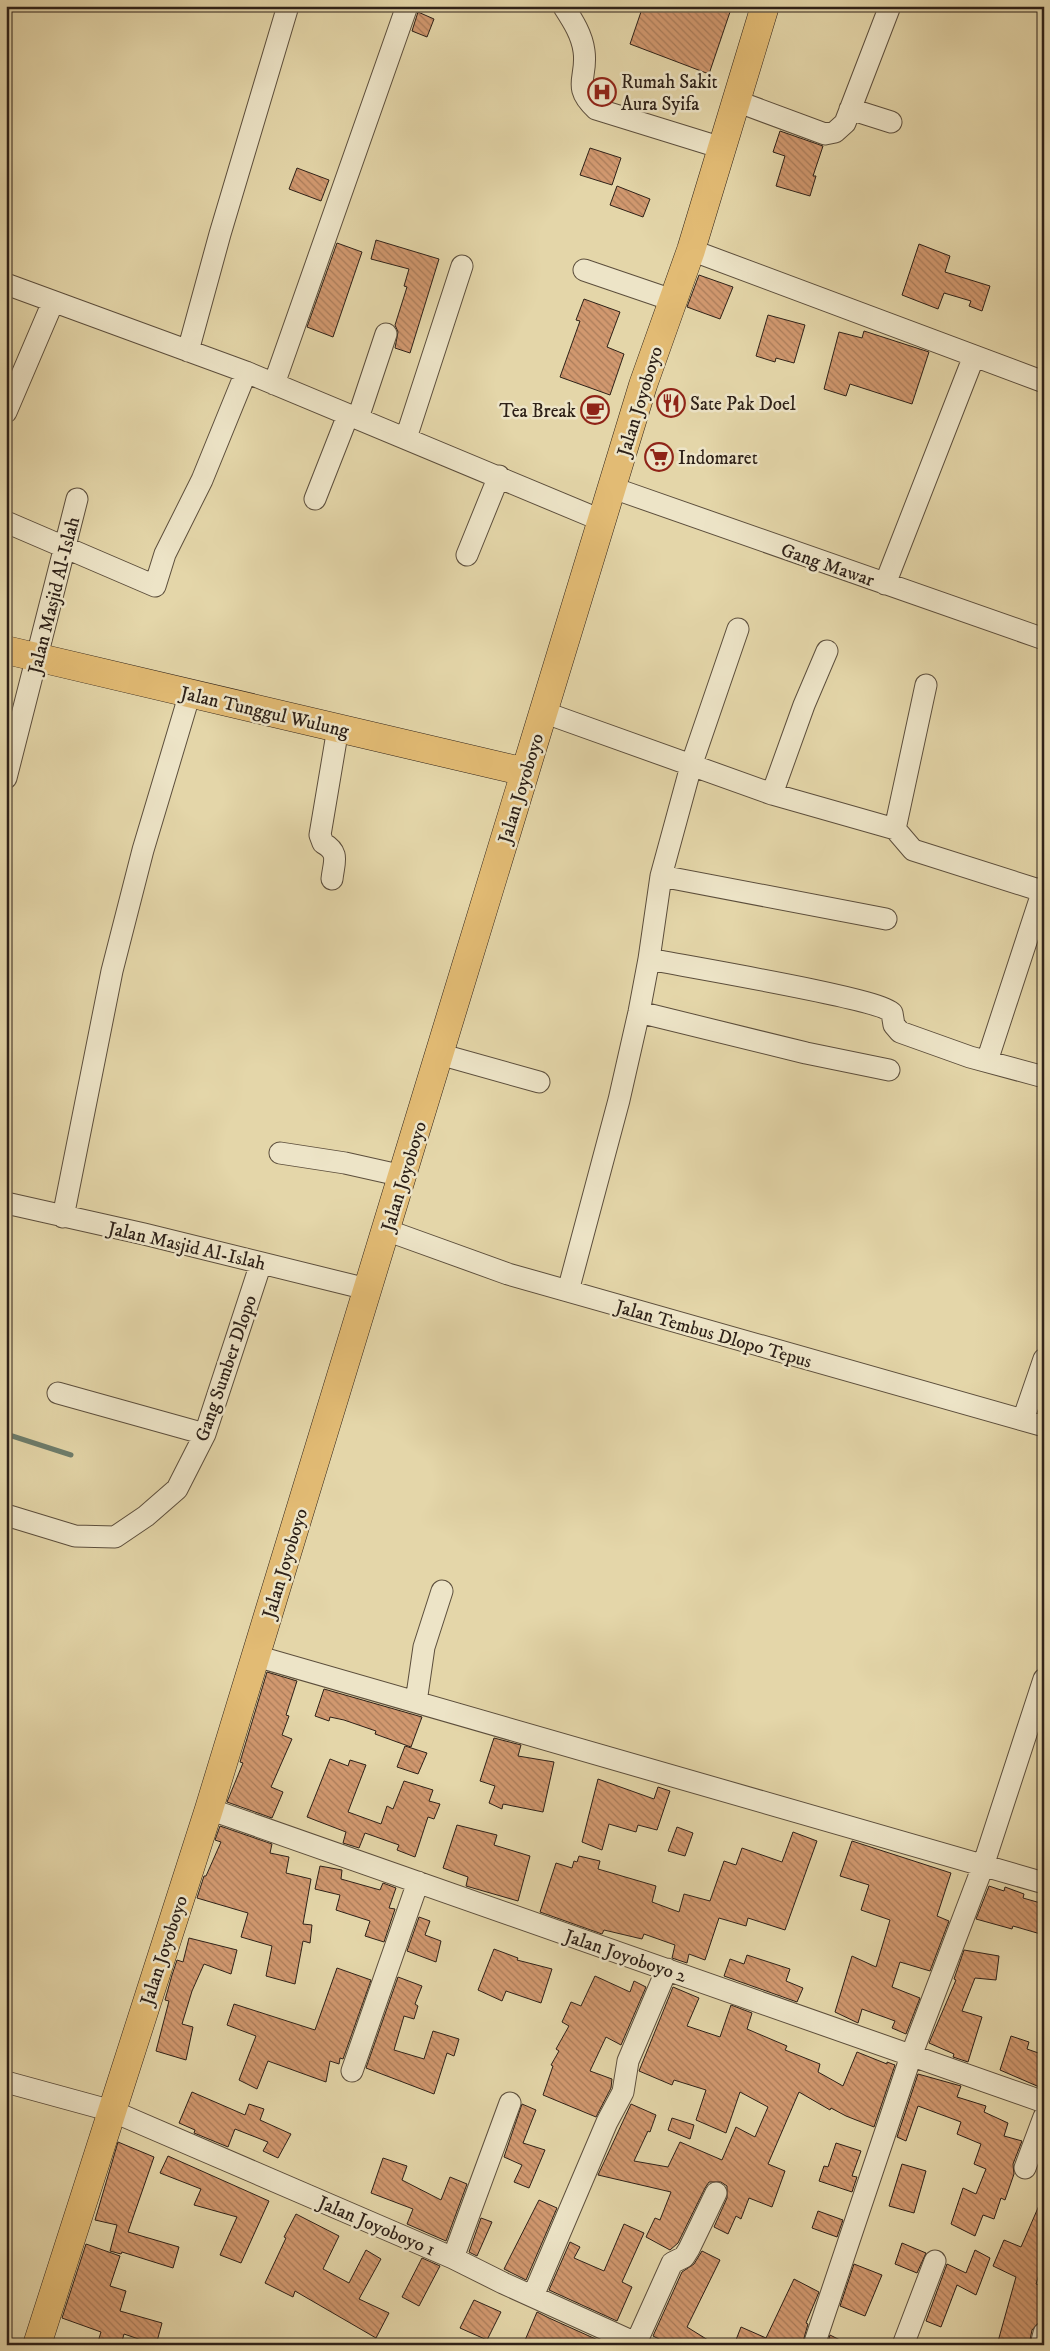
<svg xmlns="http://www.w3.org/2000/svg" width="1050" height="2351" font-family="'IM FELL DW Pica',serif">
<defs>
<pattern id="building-back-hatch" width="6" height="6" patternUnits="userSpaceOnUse" patternTransform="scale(1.25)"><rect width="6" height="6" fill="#d1986f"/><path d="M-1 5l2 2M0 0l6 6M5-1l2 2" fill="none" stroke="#aa7c5a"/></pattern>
</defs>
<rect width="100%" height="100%" fill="#e4d6a9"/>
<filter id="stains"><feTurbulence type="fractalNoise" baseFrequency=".004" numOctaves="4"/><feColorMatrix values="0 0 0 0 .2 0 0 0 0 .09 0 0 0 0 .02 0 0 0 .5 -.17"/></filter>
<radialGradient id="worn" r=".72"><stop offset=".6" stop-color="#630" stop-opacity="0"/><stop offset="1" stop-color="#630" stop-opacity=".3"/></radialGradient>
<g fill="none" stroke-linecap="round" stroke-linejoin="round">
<path stroke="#6d7d6c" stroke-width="5" d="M6 1434 71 1455"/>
</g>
<path fill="url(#building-back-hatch)" stroke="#2e2118" d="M643 6H722L731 9 709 74 630 44Z
M418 12 434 19 427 37 412 31Z
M780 131 823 146 813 176H816L810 196 776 186 785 156 773 152Z
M590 148 621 158 612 185 580 175Z
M297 168 329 180 321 201 289 189Z
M617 186 650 199 643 217 610 205Z
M376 240 439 259 410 353 395 348 398 332 395 325 407 287 404 286 409 269 371 259Z
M337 243 362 252 333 337 307 327Z
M919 244 950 256 945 272 990 286 982 311 969 306 971 301 944 293 938 309 902 295Z
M699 275 733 287 720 319 687 307Z
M584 299 620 312 607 347 624 354 610 395 560 377 580 321 576 320Z
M768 315 805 325 794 363 776 358 775 362 756 356Z
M864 331 929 352 912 404 850 384 846 396 824 389 839 332 862 338Z
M267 1672 297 1681 286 1715 289 1716 282 1735 292 1739 271 1787 283 1792 272 1818 227 1802 243 1763 240 1762Z
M324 1689 422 1717 411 1747 375 1734 376 1731 344 1720 330 1717 329 1721 315 1716Z
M494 1738 521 1745 518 1756 554 1762 543 1812 503 1804 502 1809 489 1803 495 1786 480 1781Z
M405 1746 427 1753 418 1774 397 1767Z
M330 1759 348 1766 350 1760 366 1765 348 1812 381 1824 387 1806 393 1809 404 1781 433 1790 429 1801 440 1804 434 1819 428 1817 415 1857 397 1850 399 1845 365 1833 359 1848 343 1843 346 1832 307 1817Z
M598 1779 654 1799 658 1787 670 1791 657 1830 638 1825 636 1832 609 1824 602 1850 582 1842Z
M457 1825 497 1835 494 1845 530 1856 518 1901 466 1886 468 1877 443 1868Z
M220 1826 272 1844 270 1853 289 1857 286 1873 311 1879 303 1924 312 1925 310 1943 303 1941 295 1984 266 1976 272 1946 241 1937 248 1913 197 1898 204 1876H206L221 1842 215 1840Z
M677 1827 693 1833 685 1856 668 1851Z
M793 1832 817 1841 785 1930 748 1918 746 1926 719 1918 705 1960 689 1954 687 1963 672 1958 675 1945 644 1934 642 1939 604 1930 602 1934 540 1912 556 1863 572 1868 574 1861 577 1862 579 1856 600 1861 598 1869 656 1886 652 1902 679 1912 684 1894 710 1901 724 1861 736 1865 742 1848 782 1862Z
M852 1841 951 1873 937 1916 949 1921 930 1971 900 1962 892 1987 920 1998 906 2034 892 2028 895 2021 862 2009 858 2023 835 2012 852 1956 876 1967 890 1920 861 1910 869 1885 840 1876Z
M320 1866 342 1870 341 1879 380 1890 383 1883 396 1888 389 1908 395 1909 384 1942 365 1936 370 1921 336 1910 340 1895 315 1889Z
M989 1886 1004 1891 1005 1887 1024 1894 1023 1898 1044 1904V1935L1013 1926 1012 1929 976 1919Z
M419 1917 430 1921 425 1935 441 1941 436 1962 407 1951Z
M189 1938 237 1950 231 1974 204 1964 192 1991 182 2024 193 2027 186 2060 156 2051 169 2001 165 2000 172 1975 177 1960 183 1962Z
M494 1949 518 1958 517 1960 552 1969 541 2003 506 1991 502 2001 478 1990Z
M964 1950 999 1956 996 1980 975 1978 962 2011 982 2017 968 2062 953 2057 954 2054 929 2043 956 1980 954 1979Z
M747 1955 790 1969 786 1981 803 1988 797 2002 724 1976 730 1959 744 1964Z
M337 1968 371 1980 343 2059 340 2058 339 2064 330 2061 326 2082 268 2061 257 2089 239 2080 256 2036 227 2025 234 2004 315 2030Z
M595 1976 630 1992 634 1981 646 1987 621 2045 606 2037 590 2071 612 2079 611 2088 596 2117 543 2095 553 2066 551 2065 559 2051 556 2049 569 2026 562 2022 571 2002 581 2006Z
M398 1977 422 1986 415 2004 418 2006 414 2019 404 2016 394 2050 424 2059 433 2031 459 2039 454 2056 447 2053 434 2094 366 2068Z
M673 1987 699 1998 687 2026 720 2037 731 2005 752 2013 747 2029 787 2046 785 2050 820 2064 818 2072 843 2086 857 2052 887 2064V2062L895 2065 874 2127 846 2116 831 2108 830 2110 799 2092 768 2164 785 2171 772 2207 749 2198 741 2219 736 2216 728 2234 714 2227 727 2198V2186L721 2182H709L705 2188 678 2243 670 2250 646 2237 655 2218 660 2220 671 2192 598 2175 631 2104 656 2115 650 2132 648 2131 634 2161 668 2167 680 2142 722 2160 736 2127 755 2137 768 2107 740 2092 726 2133 696 2120 706 2090 674 2080 672 2085 639 2071Z
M1011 2036 1029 2042 1027 2049 1044 2055V2089L1000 2070Z
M918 2074 961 2086 957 2097 986 2106 984 2112 1008 2123 1004 2136 1022 2141 1013 2164 1014 2174 1005 2200 1001 2198 994 2219 983 2215 975 2236 951 2224 963 2188 976 2194 986 2169 974 2164 981 2144 957 2134 961 2122 918 2106 906 2141 897 2137Z
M192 2092 245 2115 249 2104 264 2109 260 2120 291 2134 278 2158 263 2151 268 2142 235 2129 228 2147 194 2133 195 2130 179 2123Z
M522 2104 536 2110 523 2143 545 2150 529 2188 514 2182 522 2165 504 2157Z
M672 2118 694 2125 690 2139 668 2130Z
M118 2142 154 2157 128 2232 179 2247 173 2268 122 2252 121 2254 110 2251 117 2225 95 2220Z
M836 2143 861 2151 852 2176 857 2177 852 2192 819 2181 824 2166 828 2167Z
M168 2156 269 2201 241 2263 220 2255 237 2217 194 2205 201 2189 160 2173Z
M383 2158 407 2166 402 2180 441 2200 450 2177 467 2184 446 2241 407 2224 413 2209 371 2193Z
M902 2164 926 2171 914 2213 889 2206Z
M1044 2194V2259L1036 2284 1044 2287V2307L1039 2322 1032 2330 1029 2345H997L1016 2277 993 2266 1004 2240 1021 2247Z
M539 2200 557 2208 526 2280 504 2269Z
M818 2211 843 2220 837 2237 812 2228Z
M296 2214 339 2236 323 2269 349 2283 366 2250 381 2259 359 2299 389 2313 376 2338 295 2291 293 2297 265 2283 286 2238 284 2237Z
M481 2218 492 2222 477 2256 469 2252Z
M624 2224 644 2233 622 2282 632 2287 617 2321 549 2290 570 2242 580 2247 574 2258 604 2271Z
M902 2243 926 2253 917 2273 895 2264Z
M86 2244 120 2256 110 2286 126 2291 120 2311 162 2323 156 2345 124 2334 121 2345H97L101 2332 62 2318Z
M975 2250 990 2258 976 2295 957 2285 941 2327 926 2321 947 2264 966 2273Z
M702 2251 720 2260 687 2327 716 2345H671L653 2336 682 2272 694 2264Z
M422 2258 440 2266 419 2306 402 2297Z
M854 2264 882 2275 865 2316 840 2306Z
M794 2279 819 2292 806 2323 808 2324 802 2345H734L741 2327 766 2338Z
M474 2300 501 2312 487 2340 460 2328Z
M537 2312 549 2318 609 2345H523Z
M830 2335 850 2345H827Z"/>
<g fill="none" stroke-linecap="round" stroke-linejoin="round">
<defs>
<path id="minor" d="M564 7C573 21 582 35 584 51 588 78 571 86 596 109L722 148
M736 101 825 134 835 132 845 123 890 6
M850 109 891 122
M691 250 1044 382
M584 270 672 300
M6 284 246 372 603 521
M188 351 220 234 288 6
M274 384 407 6
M6 412 53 302
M358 418 386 334
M406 438 462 266
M613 488 1044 639
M315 499 348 415
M6 522 155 586 165 554 202 480 246 372
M467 555 499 476
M885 584 974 356
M543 712 772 794 895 829 913 850 1042 891
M6 778 77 499
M772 794 804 705 827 651
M895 829 926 685
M661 876 886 919
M332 879C334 861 340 853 323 843L320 835 338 728
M649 959C682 966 879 998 892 1013L894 1025 900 1032 970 1057 1044 1077
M639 1012 806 1053 889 1070
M439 1054 539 1082
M987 1061 1044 887
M280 1153 345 1163 403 1176
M6 1203 144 1234 367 1289
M63 1217 112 971 143 850 190 693
M386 1230 508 1274 1044 1426
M568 1291 619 1100 639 1012 649 959 661 876 691 766 738 629
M58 1393 205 1434
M1023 1420 1044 1359
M6 1515 75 1536 115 1537 146 1516 177 1489 205 1434 261 1263
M256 1656 1044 1883
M416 1702 424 1647 442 1591
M209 1809 1044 2102
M352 2071 418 1882
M6 2082 112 2111 453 2258 503 2283 640 2345
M1025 2168 1044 2117
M453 2258 510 2103
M533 2296 607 2122 623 2092 628 2061 667 1969
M636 2343 672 2263 684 2257 689 2249 716 2193
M814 2345 911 2056 983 1866 1044 1679
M903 2345 935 2261
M1041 2345 1044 2333"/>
<path id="major" d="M6 650 525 772
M37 2345 209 1809 643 385 691 250 765 6"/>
</defs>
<use href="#minor" stroke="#5c4e3c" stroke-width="23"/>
<use href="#major" stroke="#2e2118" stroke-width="29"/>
<use href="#minor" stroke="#ede4c7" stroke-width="21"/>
<use href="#major" stroke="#e2bb74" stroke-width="28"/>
</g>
<defs>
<symbol id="hospital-ring" viewBox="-11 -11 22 22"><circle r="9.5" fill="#ede4c7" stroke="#8f2418" stroke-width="1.5"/><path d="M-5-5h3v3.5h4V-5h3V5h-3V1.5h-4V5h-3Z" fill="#8f2418"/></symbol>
<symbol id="restaurant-ring" viewBox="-11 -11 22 22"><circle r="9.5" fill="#ede4c7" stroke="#8f2418" stroke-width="1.5"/><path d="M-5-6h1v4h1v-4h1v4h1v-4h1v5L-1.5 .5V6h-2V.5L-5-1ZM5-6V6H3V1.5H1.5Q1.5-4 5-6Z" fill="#8f2418"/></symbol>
<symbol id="cafe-ring" viewBox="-11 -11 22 22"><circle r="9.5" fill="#ede4c7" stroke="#8f2418" stroke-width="1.5"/><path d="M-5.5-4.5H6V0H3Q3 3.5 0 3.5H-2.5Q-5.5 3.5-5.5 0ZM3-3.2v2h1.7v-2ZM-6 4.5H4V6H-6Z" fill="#8f2418"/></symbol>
<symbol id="supermarket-ring" viewBox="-11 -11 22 22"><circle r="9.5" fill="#ede4c7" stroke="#8f2418" stroke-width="1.5"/><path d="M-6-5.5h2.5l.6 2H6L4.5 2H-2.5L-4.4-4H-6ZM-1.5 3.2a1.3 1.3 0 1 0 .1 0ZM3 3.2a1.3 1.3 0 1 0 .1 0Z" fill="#8f2418"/></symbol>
</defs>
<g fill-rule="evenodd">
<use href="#hospital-ring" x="586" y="76" width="32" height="32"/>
<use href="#restaurant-ring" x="655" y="387" width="32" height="32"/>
<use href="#cafe-ring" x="579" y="394" width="32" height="32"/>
<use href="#supermarket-ring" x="643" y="441" width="32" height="32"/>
</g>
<g text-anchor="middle" stroke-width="5" stroke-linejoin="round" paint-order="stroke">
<g font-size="19" fill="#2e2118" stroke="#ede4c7" text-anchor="start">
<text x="621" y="88">Rumah Sakit<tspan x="621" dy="22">Aura Syifa</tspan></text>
<text x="690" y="410">Sate Pak Doel</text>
<text x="576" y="417" text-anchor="end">Tea Break</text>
<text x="678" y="464">Indomaret</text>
</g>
<g font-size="19" fill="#2e2118" stroke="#ede4c7">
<text transform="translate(639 401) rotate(-73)" y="7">Jalan Joyoboyo</text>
<text transform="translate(828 564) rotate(19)" y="7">Gang Mawar</text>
<text transform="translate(53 595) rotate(-76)" y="7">Jalan Masjid Al-Islah</text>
<text transform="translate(265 711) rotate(13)" y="7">Jalan Tunggul Wulung</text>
<text transform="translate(520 788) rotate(-73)" y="7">Jalan Joyoboyo</text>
<text transform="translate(403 1176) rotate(-73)" y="7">Jalan Joyoboyo</text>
<text transform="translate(187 1245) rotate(13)" y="7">Jalan Masjid Al-Islah</text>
<text transform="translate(714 1333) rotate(16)" y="7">Jalan Tembus Dlopo Tepus</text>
<text transform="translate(225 1368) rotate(-71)" y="7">Gang Sumber Dlopo</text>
<text transform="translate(284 1563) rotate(-73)" y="7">Jalan Joyoboyo</text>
<text transform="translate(163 1950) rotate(-72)" y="7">Jalan Joyoboyo</text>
<text transform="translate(626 1955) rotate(19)" y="7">Jalan Joyoboyo 2</text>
<text transform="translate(377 2225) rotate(23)" y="7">Jalan Joyoboyo 1</text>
</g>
</g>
<rect width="1050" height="2351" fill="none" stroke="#e4d6a9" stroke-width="25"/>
<rect x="8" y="8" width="1035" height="2336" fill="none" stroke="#2e2118" stroke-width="2.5"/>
<rect x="12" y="12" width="1025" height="2326" fill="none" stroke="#2e2118"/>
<rect width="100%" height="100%" filter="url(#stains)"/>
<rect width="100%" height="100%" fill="url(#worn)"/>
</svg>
